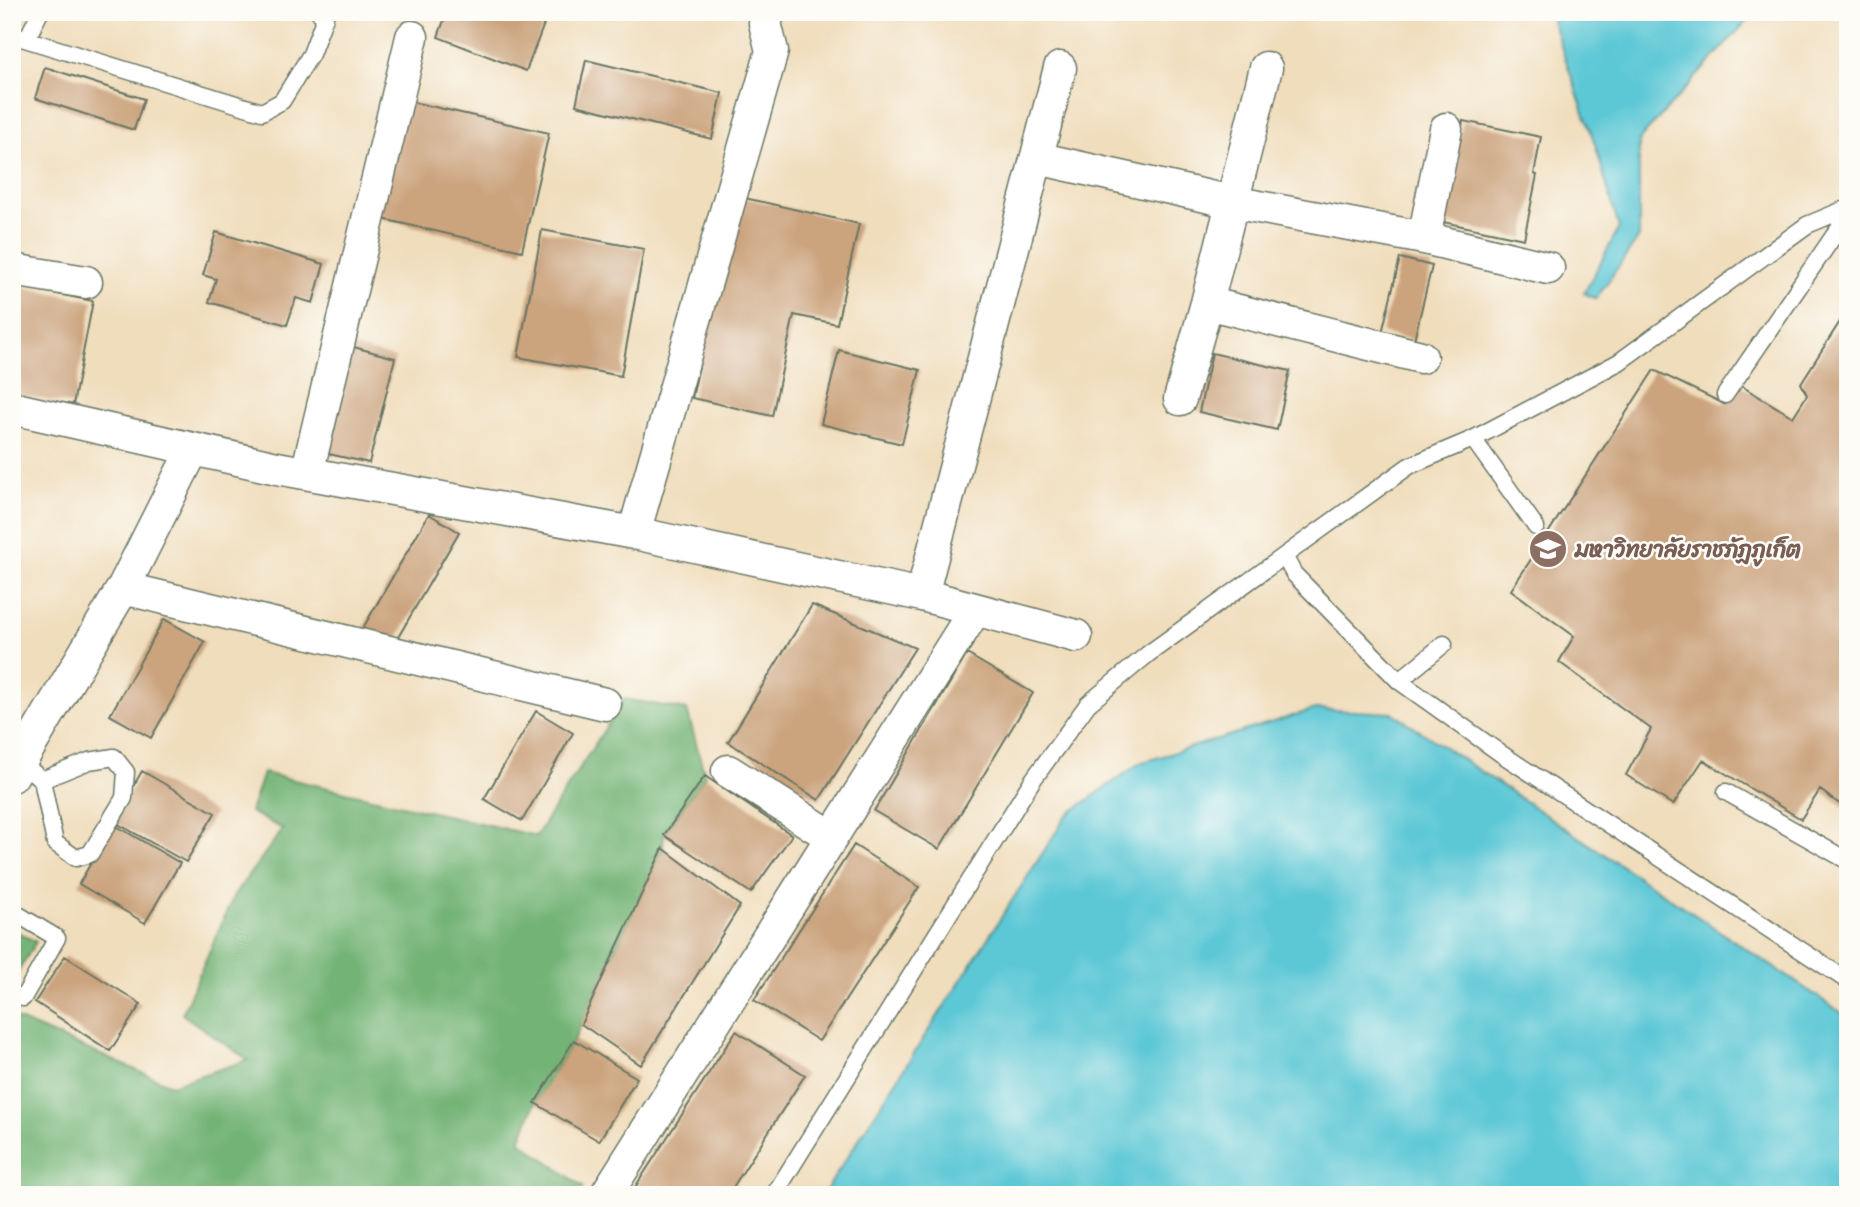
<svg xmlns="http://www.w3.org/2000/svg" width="1860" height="1207" font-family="Sriracha,'Playpen Sans Thai',sans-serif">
<rect width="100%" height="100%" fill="#fdfcf7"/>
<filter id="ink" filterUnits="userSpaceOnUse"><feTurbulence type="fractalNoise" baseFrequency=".0143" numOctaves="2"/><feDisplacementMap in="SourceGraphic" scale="14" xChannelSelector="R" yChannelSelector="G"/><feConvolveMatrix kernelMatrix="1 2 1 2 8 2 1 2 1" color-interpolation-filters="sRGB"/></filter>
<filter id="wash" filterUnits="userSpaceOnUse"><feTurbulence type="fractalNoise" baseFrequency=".00686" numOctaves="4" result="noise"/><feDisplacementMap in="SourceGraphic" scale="28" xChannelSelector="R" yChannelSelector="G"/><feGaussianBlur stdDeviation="1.57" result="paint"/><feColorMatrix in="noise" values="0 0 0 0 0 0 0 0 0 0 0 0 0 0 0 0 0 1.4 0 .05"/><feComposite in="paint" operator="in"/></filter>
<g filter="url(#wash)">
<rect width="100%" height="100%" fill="#f0ddbc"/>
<path fill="#73b476" stroke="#497855" stroke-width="2" d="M624 699 687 710 705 776 664 834 663 848 574 1040 535 1103 520 1141 583 1187 578 1195H12V1017L171 1085 248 1060 182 1014 234 895 283 829 250 812 263 773 536 836Z
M12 929 36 942 12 982Z"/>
<path fill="#5bc7d5" stroke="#3d8284" stroke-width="2" d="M1549 12H1755L1639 140V237L1596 299 1584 293 1619 228 1595 144Z
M1315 709 1393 713 1848 1017V1195H823L1067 815 1140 763Z"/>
<g id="blocks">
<path fill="#cba37d" d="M447 12H512L544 24 526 71 438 37Z
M586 60 722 93 712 139 576 105Z
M45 67 144 99 134 130 35 98Z
M404 100 549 133 522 251 378 218Z
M1463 121 1541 137 1534 174 1537 175 1524 239 1443 222Z
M736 196 859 224 837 324 794 315 772 416 692 398Z
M542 230 644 249 621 376 518 357Z
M216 232 324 264 313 303 296 298 287 325 209 302 216 279 203 275Z
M1400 258 1432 266 1414 340 1382 333Z
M12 285 93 301 73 405 12 393Z
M1848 309V810L1820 790 1801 819 1703 760 1673 805 1626 775 1651 729 1559 662 1574 636 1511 590 1654 370 1724 404 1738 384 1793 417 1807 395 1801 383Z
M346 345 395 358 369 463 320 452Z
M839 350 920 370 902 444 821 424Z
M1212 353 1290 371 1277 430 1199 412Z
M429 514 459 532 393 646 363 628Z
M812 605 915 648 819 800 728 742Z
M164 619 205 642 151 738 110 715Z
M967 654 1033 693 939 849 874 811Z
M536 711 573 733 522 821 484 799Z
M142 771 215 813 186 862 113 821Z
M705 776 792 835 751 893 664 835Z
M113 824 180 863 145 923 79 884Z
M854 845 919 887 819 1041 754 1000Z
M663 848 740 906 641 1065 581 1024Z
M65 956 141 1004 110 1051 35 1002Z
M736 1031 805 1075 728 1195H630Z
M574 1040 637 1078 599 1141 535 1103Z"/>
</g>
</g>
<g filter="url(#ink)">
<use href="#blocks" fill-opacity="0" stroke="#687564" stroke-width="2"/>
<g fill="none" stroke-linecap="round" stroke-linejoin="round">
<defs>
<path id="service" d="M12 35 262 112 282 101 311 54 325 17 319 12
M27 39 40 12
M1725 395 1848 215
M1473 439 1536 527
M1284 556 1294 574 1399 681 1444 644
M1399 681 1500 753 1848 981
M21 762 42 780 55 843 76 858 90 854 124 798 126 772 114 757 89 761 42 780
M1726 792 1848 861
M12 911 57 938 23 998
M774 1195 1032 781 1088 704 1148 654 1409 466 1473 439 1619 362 1807 225 1848 208"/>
<path id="minor" d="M1037 158 1232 202 1424 238 1548 268
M1424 238 1446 129
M12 270 86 282
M1207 303 1421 357
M1180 399 1207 303 1266 68
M12 408 277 468 634 533 922 595 1076 636
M307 473 412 37
M634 533 772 51 765 23 769 12
M123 588 605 704
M922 595 1060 68
M728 771 832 837
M12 776 123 588 193 449
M606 1195 975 610"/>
</defs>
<use href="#service" stroke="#687564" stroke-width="19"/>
<use href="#minor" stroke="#687564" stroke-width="35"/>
<use href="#service" stroke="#fff" stroke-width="16"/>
<use href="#minor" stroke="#fff" stroke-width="32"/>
</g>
</g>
<defs>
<symbol id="university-disc" viewBox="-11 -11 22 22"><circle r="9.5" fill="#8d6e63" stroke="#fdfcf7"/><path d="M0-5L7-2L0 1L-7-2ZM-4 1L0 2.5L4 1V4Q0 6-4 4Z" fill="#fff"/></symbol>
</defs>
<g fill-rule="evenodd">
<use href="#university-disc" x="1526" y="527" width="44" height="44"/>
</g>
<g text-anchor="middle" stroke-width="5" stroke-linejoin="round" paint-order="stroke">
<g font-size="23" font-weight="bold" fill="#785e54" stroke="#fdfcf7" text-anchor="start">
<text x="1575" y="557">มหาวิทยาลัยราชภัฏภูเก็ต</text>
</g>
</g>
<rect width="1860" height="1207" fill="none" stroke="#fdfcf7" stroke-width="42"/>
</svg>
